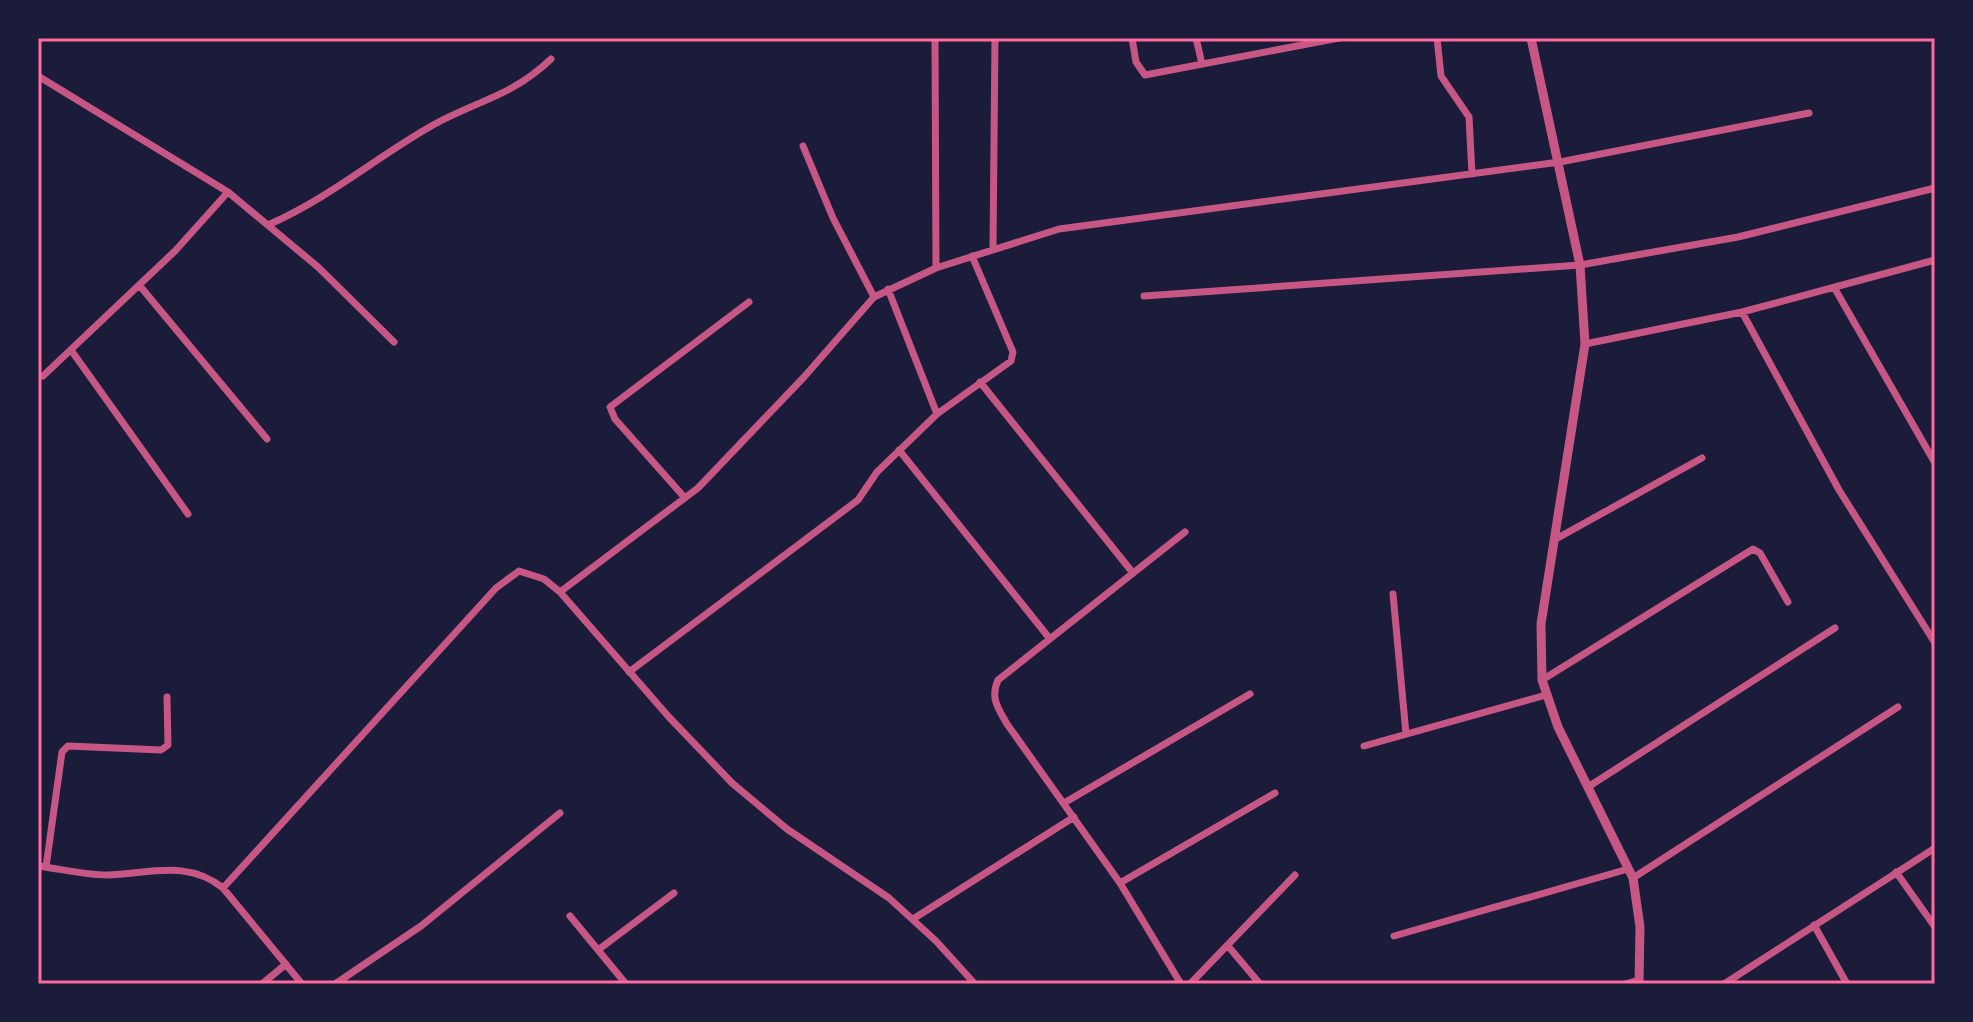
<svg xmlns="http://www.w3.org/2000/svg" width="1973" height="1022" font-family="Manrope,sans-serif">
<rect width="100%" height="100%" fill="#1b1b3a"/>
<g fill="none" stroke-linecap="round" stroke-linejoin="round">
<path stroke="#c65784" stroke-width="7" d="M935 38 936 268
M1132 38 1136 62 1145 75 1339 38
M1196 38 1202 64
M1437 38 1441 76 1469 117 1472 174
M38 76 228 192
M803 146 833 218 874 297
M270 224C329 198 378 156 433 125 478 100 511 97 551 59
M993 248 995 38
M140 286 267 439
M888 289 937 414
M1835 289 1935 463
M1144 296 1580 265 1738 237 1935 188
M1742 312 1839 490 1935 643
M1585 344 1742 312 1935 260
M71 350 188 514
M43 376 175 251 228 192 318 267 394 342
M980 382 1133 573
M899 450 1050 639
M685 498 615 419 610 407 749 302
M1554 540 1702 458
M560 592 698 488 804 377 874 297 936 268 1059 229 1560 162 1809 113
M1393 594 1406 734
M629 672 858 500 877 472 937 414 1011 361 1013 352 972 256
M1542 680 1753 549 1760 553 1788 602
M1364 746 1546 695
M1588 787 1835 628
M1064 803 1250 694
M38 866C61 869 84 875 107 875 149 874 187 859 223 888L302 984
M46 867 62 752 68 746 161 750 168 745 167 697
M1896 872 1935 927
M1633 878 1898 707
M1120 883 1275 793
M223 888 496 588 519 571 544 579 560 592 668 716 732 783 787 829 889 898 936 941 975 984
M570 916 626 984
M913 919 1074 817
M1814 925 1847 984
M1394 936 1628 869
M1228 946 1260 984
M598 950 674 893
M262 984 286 964
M335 984 421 926 560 813
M1181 984 1120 883 1007 724C998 708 990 698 998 680L1185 532
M1190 984 1295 875
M1625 984 1639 980
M1724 984 1935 848"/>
<path stroke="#c65784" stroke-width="9" d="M1531 38 1580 265 1585 344 1541 624 1542 680 1558 727 1633 878 1640 927 1639 984"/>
</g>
<rect width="1973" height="1022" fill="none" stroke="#1b1b3a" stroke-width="80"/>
<rect x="40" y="40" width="1893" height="942" fill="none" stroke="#ff6b9d" stroke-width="3"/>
</svg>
